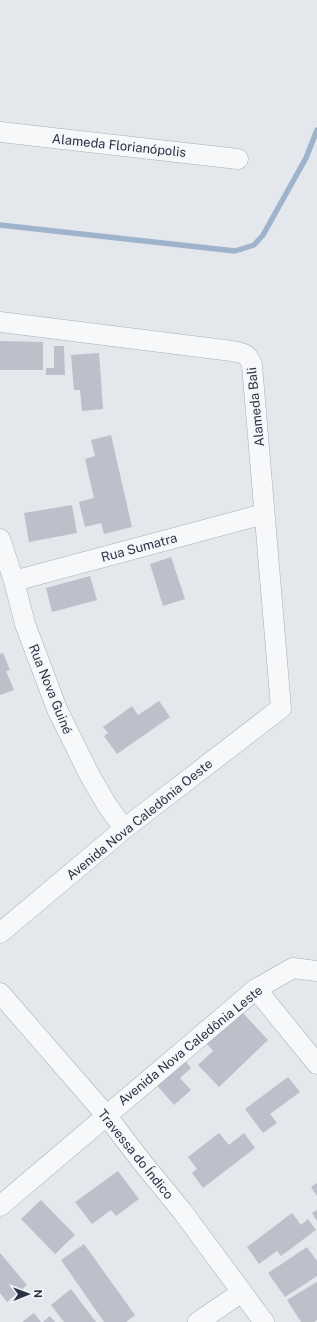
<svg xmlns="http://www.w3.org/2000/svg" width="317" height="1322" font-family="'Public Sans',sans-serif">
<rect width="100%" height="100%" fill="#e4e7ec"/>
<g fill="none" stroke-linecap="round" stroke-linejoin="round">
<path stroke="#9fb4cc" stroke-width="5.5" d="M0 225 235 251 254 245 263 235 306 158 317 130"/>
</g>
<path fill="#bbc0ca" d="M0 341 43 342V370H0Z
M54 346H64L65 375H46V368H54Z
M99 353 103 409 82 411 80 390H74L71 355Z
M111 435 132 527 104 534 101 523 85 527 79 502 94 498 85 459 95 456 91 440Z
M72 505 77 533 29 542 24 513Z
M171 557 185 599 163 606 150 564Z
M90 576 97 600 52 612 46 588Z
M3 653 10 670 6 671 14 690 0 695V654Z
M159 701 170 717 117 754 104 736 108 733 103 727 132 706 138 715Z
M242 1012 268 1040 219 1087 198 1065 213 1051 207 1044Z
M183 1057 191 1068 180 1078 191 1090 174 1105 154 1082Z
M288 1077 300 1092 270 1114 277 1123 263 1133 245 1109Z
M219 1133 229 1145 244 1133 255 1148 203 1188 192 1173 197 1169 188 1157Z
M118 1171 139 1199 116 1216 111 1210 92 1224 75 1202Z
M317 1183V1196L311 1187Z
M41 1200 75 1235 55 1254 21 1219Z
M317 1210V1221L312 1213Z
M292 1213 301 1225 308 1219 316 1230 281 1256 277 1251 259 1264 247 1247Z
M84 1244 135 1315 126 1322H104L61 1260Z
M307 1247 317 1261V1276L285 1297 268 1273Z
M0 1253 27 1285 7 1302 0 1293Z
M317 1282V1320L314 1322H301L287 1300Z
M71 1289 96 1322H64L51 1305Z
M34 1313 41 1322H22Z
M50 1316 55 1322H43Z"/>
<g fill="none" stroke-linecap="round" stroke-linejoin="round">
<defs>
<path id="minor" d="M0 132 238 159
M0 322 232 351C244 353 248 354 252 365L281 708 124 829 0 933
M0 539 14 581 25 624 57 709 90 776 107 805 124 829
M14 581 264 514
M256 989 317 1064
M0 993 106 1115 142 1162 182 1211 264 1322
M0 1206 256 989 293 968 317 971
M198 1322 242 1292"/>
</defs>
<use href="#minor" stroke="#a9aeb7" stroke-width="21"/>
<use href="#minor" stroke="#f7f8fa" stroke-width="20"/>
</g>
<g text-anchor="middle" stroke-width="4" stroke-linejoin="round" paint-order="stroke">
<g font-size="13" fill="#2b3445" stroke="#f4f6f9">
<text transform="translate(119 145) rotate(6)" y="5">Alameda Florianópolis</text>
<text transform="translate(255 407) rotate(-96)" y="5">Alameda Bali</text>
<text transform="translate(139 547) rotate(-15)" y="5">Rua Sumatra</text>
<text transform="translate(51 689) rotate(68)" y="5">Rua Nova Guiné</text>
<text transform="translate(139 819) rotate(-39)" y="5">Avenida Nova Caledônia Oeste</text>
<text transform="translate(190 1045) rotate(-39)" y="5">Avenida Nova Caledônia Leste</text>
<text transform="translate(136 1154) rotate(51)" y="5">Travessa do Índico</text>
</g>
</g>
<g transform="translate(28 1294) rotate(89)" stroke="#f4f6f9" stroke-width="3" paint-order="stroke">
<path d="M0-3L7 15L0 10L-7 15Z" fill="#2b3445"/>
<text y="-6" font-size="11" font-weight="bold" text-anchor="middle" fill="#2b3445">N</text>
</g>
</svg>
